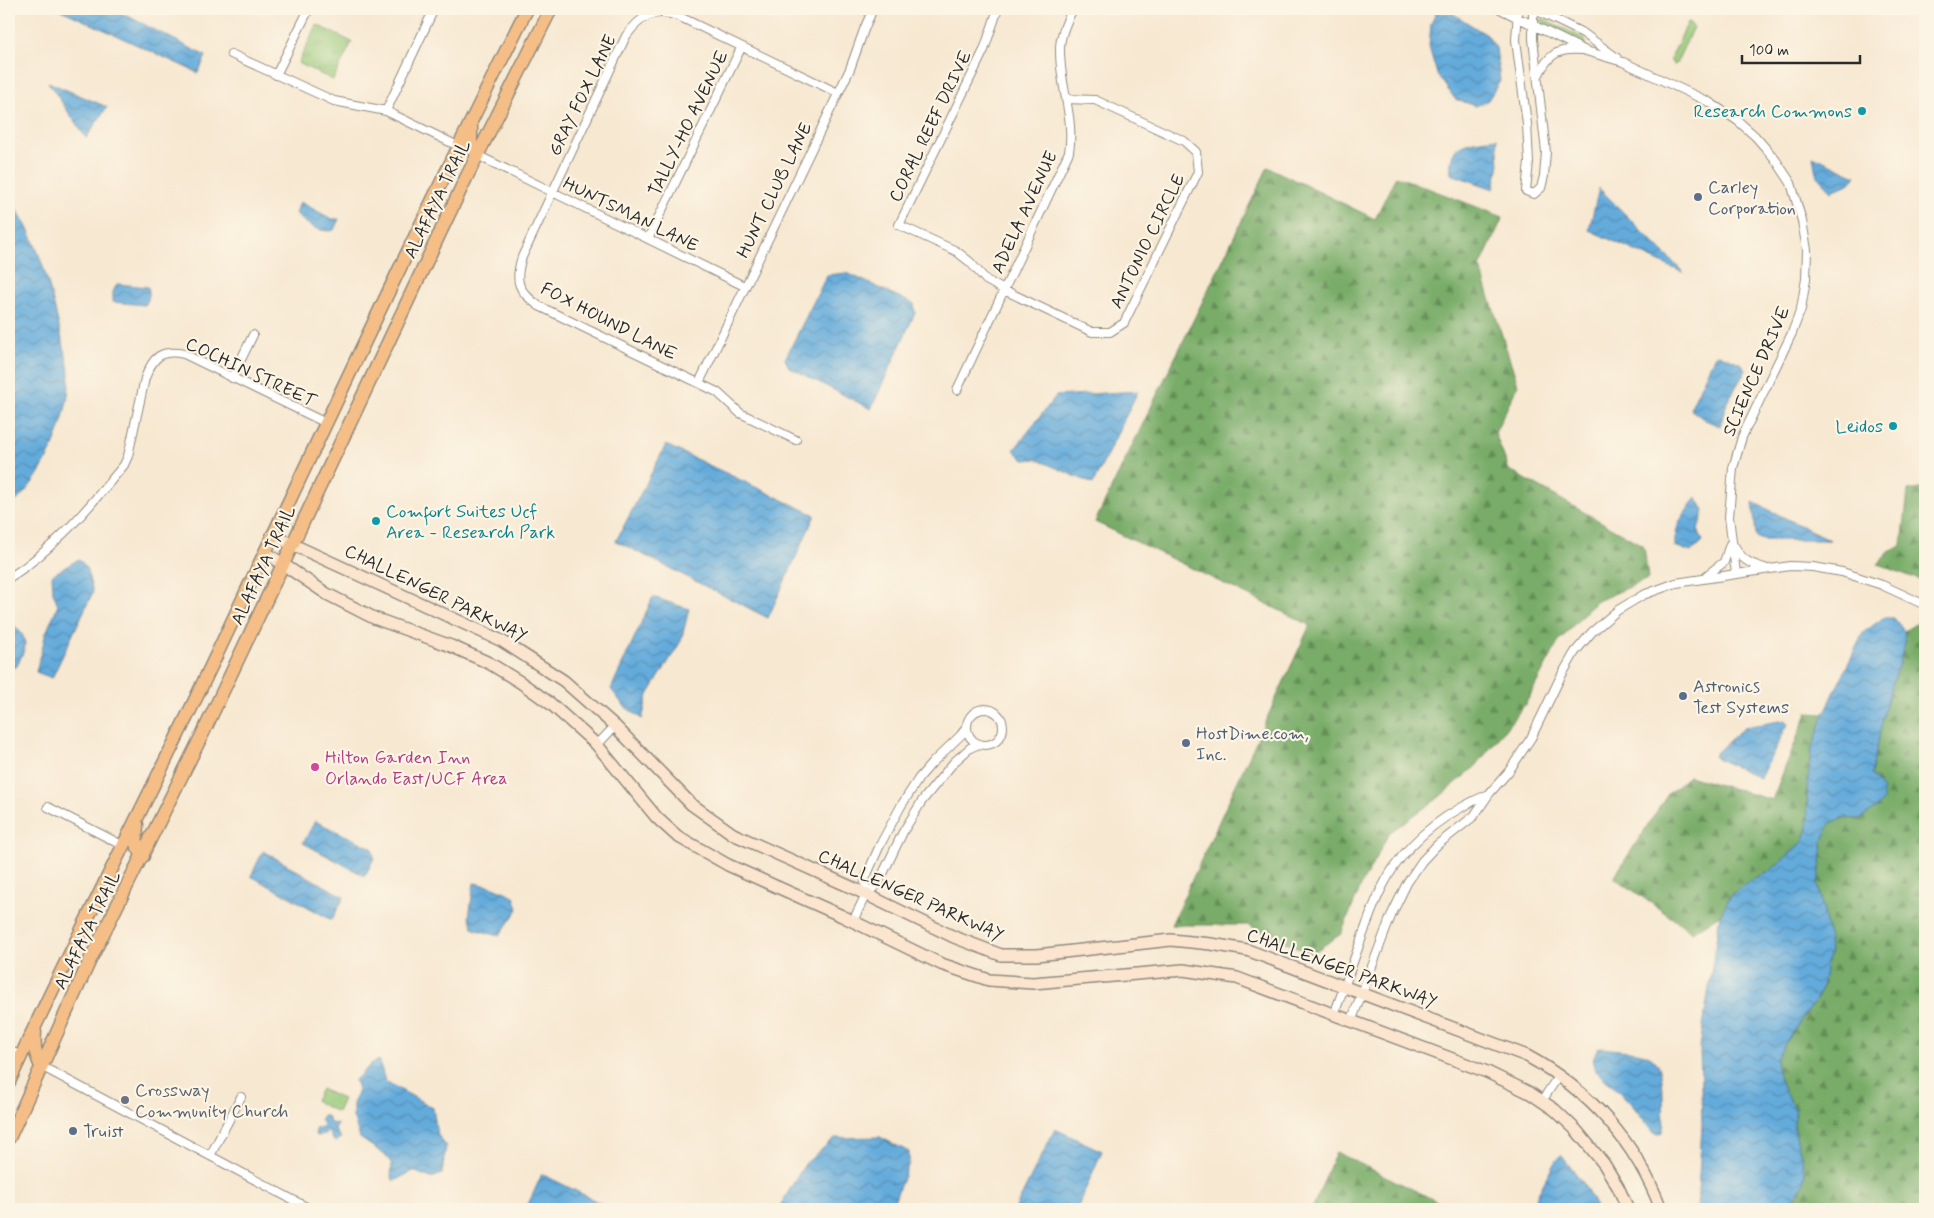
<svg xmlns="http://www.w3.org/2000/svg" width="1934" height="1218" font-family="Mynerve,sans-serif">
<defs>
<pattern id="forest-firs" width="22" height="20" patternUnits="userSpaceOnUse" patternTransform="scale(1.25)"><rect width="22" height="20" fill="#78ac68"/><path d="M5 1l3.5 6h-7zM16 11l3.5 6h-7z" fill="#638c56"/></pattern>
<pattern id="park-tufts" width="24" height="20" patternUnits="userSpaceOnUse" patternTransform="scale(1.25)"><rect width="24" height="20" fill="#95c777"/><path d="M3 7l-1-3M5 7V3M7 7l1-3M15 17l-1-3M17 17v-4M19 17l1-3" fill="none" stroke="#7aa262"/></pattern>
<pattern id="water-waves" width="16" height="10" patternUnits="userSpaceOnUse" patternTransform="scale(1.25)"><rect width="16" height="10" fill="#64abdb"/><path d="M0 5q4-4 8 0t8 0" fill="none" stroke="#538bb2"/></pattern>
</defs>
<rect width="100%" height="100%" fill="#fcf5e5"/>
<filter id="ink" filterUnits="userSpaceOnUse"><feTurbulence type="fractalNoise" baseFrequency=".02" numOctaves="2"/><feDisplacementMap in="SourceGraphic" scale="10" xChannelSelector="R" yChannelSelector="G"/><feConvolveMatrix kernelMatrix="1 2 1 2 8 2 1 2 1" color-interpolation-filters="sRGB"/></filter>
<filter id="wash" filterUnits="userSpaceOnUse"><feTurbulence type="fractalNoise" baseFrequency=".0096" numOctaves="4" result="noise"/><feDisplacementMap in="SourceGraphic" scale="20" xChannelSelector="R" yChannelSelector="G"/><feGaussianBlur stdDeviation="1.12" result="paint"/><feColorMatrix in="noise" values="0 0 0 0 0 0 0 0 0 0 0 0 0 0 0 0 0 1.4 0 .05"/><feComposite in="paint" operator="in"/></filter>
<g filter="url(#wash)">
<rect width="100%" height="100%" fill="#f7e8d1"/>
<path fill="#95c777" stroke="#607951" d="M1544 19 1585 39V44H1581L1541 25V20Z
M1690 23 1693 27 1676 64 1674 65 1670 60 1687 24Z
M321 1089 343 1099 337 1112 315 1101Z"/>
<path fill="url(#forest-firs)" stroke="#526c4a" d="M1268 167 1375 219 1396 176 1503 217 1480 267 1518 385 1495 433 1509 470 1644 546 1648 579 1595 602 1559 641 1526 703 1476 766 1437 799 1389 833 1361 886 1341 934 1311 954 1248 925H1171L1310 625 1095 522Z
M1925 488V582L1878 564 1889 552 1902 545 1908 491Z
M1924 619 1925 1209H1787L1799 1194 1805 1172 1794 1128 1795 1109 1784 1091 1778 1074 1776 1060 1788 1038 1814 1003 1822 988 1826 963 1830 954 1828 932 1818 885 1824 838 1830 823 1844 818 1860 819 1883 790 1871 774 1886 704 1906 641 1904 631Z
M1807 713 1824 714 1811 752 1807 791 1808 829 1803 842 1769 872 1753 879 1731 895 1720 915 1692 932 1614 877 1668 794 1689 776 1772 800Z
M1336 1152 1453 1209H1312Z"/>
<path fill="url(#park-tufts)" stroke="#607951" d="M317 25 352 42 333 80 298 63Z"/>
<path fill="url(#water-waves)" stroke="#486b83" d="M59 9H114L206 56 198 73Z
M1436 13H1452L1487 35 1496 48 1500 81 1488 100 1476 106 1455 99 1437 74 1429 47 1431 24Z
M48 82 107 107 86 138Z
M1497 138 1499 164 1494 189 1451 174C1448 139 1470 142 1497 138Z
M1813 156 1856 176 1848 184 1832 191 1816 174Z
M1599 188 1684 273 1589 230Z
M9 197C38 238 49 283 60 331 64 349 71 369 69 387 64 431 43 479 9 508Z
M300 202 332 219H339L334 230C321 234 303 223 296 213Z
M847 273 914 304 915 313 871 409 789 367 785 359 827 275Z
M117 284 148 287C150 293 149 300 145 305L113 302V292Z
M1719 354 1742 364 1746 370 1727 402 1720 426 1705 420 1690 409 1715 355Z
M1138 391 1093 484 1036 459 1024 460 1014 450 1056 396Z
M666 445 815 515 768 618 616 541Z
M1696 497 1704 510 1698 530 1703 541 1691 552 1675 546C1674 524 1685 514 1696 497Z
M1753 502 1830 540H1763L1756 537Z
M79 559 86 567 93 592 52 678 36 672 46 633 58 605 53 592 52 575Z
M653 597 689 609 681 641 648 695 642 719 624 706 611 689Z
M1883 618H1894L1904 631 1906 641 1886 704 1871 774 1883 790V800L1878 807 1860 819 1844 818 1830 823 1824 838 1818 885 1828 932 1830 954 1826 963 1822 988 1814 1003 1788 1038 1776 1060 1778 1074 1784 1091 1795 1109 1794 1128 1805 1172 1803 1185 1787 1209H1697L1702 1125 1700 1047 1720 915 1731 895 1753 879 1769 872 1803 842 1808 829 1807 791 1811 752 1824 714 1863 633Z
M9 620C28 639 29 641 17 666L9 669Z
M1786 720 1788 724 1760 778 1714 757 1715 754 1744 727Z
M315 821 372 848 374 858 365 876 303 843Z
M263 851 344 897 332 920 251 876Z
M474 883 494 887 514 896 518 909 499 936 474 929 469 917Z
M1602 1048C1645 1054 1663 1046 1663 1097 1663 1108 1665 1121 1662 1132L1658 1134 1654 1133 1630 1102 1596 1071 1593 1059 1597 1049Z
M379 1060 385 1081 433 1108 437 1134 446 1146 442 1174 431 1178 413 1171 394 1181 391 1177 392 1164 385 1155 360 1138 353 1117V1104L358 1090 355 1080 371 1064Z
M323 1115 328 1117 330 1123 337 1124 335 1130 341 1138 336 1142 332 1139 329 1132 318 1136 315 1135 316 1128 322 1127 324 1125 320 1120Z
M1055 1129 1102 1151 1077 1209H1015Z
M880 1137 909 1152V1163L891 1209H778L805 1164 835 1138Z
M1561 1155 1584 1184 1597 1209H1530L1556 1160Z
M542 1174 612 1209H526Z"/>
</g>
<g filter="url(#ink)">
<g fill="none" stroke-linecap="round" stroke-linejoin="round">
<defs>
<path id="minor" d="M998 9 984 50 899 225 956 251 970 262 986 280 1004 290 1092 332H1110L1124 323 1198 172 1196 152 1184 141 1095 100 1066 99
M1500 9 1586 51 1623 62 1709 102 1738 121 1755 136 1775 159 1791 183 1802 221 1807 250 1806 279 1801 309 1792 333 1742 437 1733 468 1729 517 1736 573
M1518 9 1516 40 1527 124 1529 162 1526 191 1534 194 1541 188 1544 176 1546 152 1533 39V9
M1533 9 1583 33 1617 58
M231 54 334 101 386 111 458 146
M276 75 309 9
M1538 76C1548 55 1557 48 1581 50
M386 111 434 9
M477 155 744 286
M648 239 741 48
M232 378 253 335
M699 383 850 69 865 27 873 9
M957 390 1069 152C1075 117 1059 84 1060 49 1060 36 1067 20 1073 9
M796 440 740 413 717 392 539 306C518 291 514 282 522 257L626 36C641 16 653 8 678 16L838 93
M1735 547C1742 560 1750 564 1765 568
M1707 575 1724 562 1730 544
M9 578C56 548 89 507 124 465L128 456 145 378C153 357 161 349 184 354L326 423
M967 727a18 18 0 1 1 36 0a18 18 0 1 1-36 0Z
M597 745 615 726
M48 807 124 846
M866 894 865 879 880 845 901 806 919 778 932 763 961 735 966 727
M853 921 866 894 878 884 903 832 922 801 954 762 970 748 979 744
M1334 1015C1343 989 1353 963 1362 937 1371 913 1379 889 1394 867 1417 834 1451 810 1489 794
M1351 1022 1391 916 1407 883 1422 861 1437 845 1474 816 1489 794 1509 771 1531 738 1560 678 1575 652 1592 632 1618 610 1643 595 1676 583 1790 566 1813 567 1842 572 1882 585 1925 605
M9 1050 21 1056
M41 1066 310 1209
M1542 1101 1559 1075
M210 1156 241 1097"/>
<path id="secondary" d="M272 535 502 641 564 681 615 726 691 804 733 834 853 888 954 937 1001 955H1037L1171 940 1211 944 1247 950 1527 1056C1589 1090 1636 1142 1661 1209
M265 552 327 594 374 618 451 646 489 663 520 682 551 704 597 745 657 818 677 836 728 865 842 916 941 964 989 980 1033 983 1183 970 1237 978 1487 1072 1530 1093 1555 1110 1576 1130 1604 1164 1618 1187 1628 1209"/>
<path id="primary" d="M471 123V146L477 155
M137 824 136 844 143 856
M35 1032C34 1046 35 1054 41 1066
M9 1082C68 953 133 828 195 700 305 469 412 237 527 9
M9 1138 90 960 204 731 466 178 551 9"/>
</defs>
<use href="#minor" stroke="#918a7e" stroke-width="10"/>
<use href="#secondary" stroke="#918a7e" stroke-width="14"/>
<use href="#primary" stroke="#918a7e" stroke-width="15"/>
<use href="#minor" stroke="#fff" stroke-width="8"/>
<use href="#secondary" stroke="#fbe5cf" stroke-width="11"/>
<use href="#primary" stroke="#f5be86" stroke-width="12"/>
</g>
</g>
<g fill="#0f9aa8" stroke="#fcf5e5" stroke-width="2">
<circle cx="1862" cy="111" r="5"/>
<circle cx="1893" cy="426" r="5"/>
<circle cx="376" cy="521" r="5"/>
</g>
<g fill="#5c6f8a" stroke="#fcf5e5" stroke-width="2">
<circle cx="1698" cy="197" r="5"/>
<circle cx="1683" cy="696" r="5"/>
<circle cx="1186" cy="743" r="5"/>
<circle cx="73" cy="1131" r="5"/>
</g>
<circle fill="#d1479c" stroke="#fcf5e5" stroke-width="2" cx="315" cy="767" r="5"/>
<circle fill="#6b7280" stroke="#fcf5e5" stroke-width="2" cx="125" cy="1100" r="5"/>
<g text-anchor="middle" stroke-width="4.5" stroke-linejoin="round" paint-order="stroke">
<g font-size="18" fill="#2b2b2b" stroke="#fcf5e5">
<text transform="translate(582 95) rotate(-64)" y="6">GRAY FOX LANE</text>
<text transform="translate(688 123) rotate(-64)" y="6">TALLY-HO AVENUE</text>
<text transform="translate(930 126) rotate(-64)" y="6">CORAL REEF DRIVE</text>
<text transform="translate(774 190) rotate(-64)" y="6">HUNT CLUB LANE</text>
<text transform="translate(437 199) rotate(-64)" y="6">ALAFAYA TRAIL</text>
<text transform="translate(1024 212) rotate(-65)" y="6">ADELA AVENUE</text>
<text transform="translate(631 214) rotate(26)" y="6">HUNTSMAN LANE</text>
<text transform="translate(1147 241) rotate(-64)" y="6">ANTONIO CIRCLE</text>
<text transform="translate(609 321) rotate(27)" y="6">FOX HOUND LANE</text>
<text transform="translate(1756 371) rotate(-66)" y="6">SCIENCE DRIVE</text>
<text transform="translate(251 372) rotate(25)" y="6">COCHIN STREET</text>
<text transform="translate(263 565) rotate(-65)" y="6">ALAFAYA TRAIL</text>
<text transform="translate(436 593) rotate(26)" y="6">CHALLENGER PARKWAY</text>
<text transform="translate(911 895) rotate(24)" y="6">CHALLENGER PARKWAY</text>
<text transform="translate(87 930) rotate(-64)" y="6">ALAFAYA TRAIL</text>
<text transform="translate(1342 968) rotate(20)" y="6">CHALLENGER PARKWAY</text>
</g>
<g font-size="18" fill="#0d838f" stroke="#fcf5e5" text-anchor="end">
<text x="1852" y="117">Research Commons</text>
<text x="1883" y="432">Leidos</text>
<text x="386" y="517" text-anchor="start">Comfort Suites Ucf<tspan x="386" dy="21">Area - Research Park</tspan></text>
</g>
<g font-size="18" fill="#4e5e75" stroke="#fcf5e5" text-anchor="start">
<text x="1708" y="193">Carley<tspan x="1708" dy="21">Corporation</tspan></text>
<text x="1693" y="692">Astronics<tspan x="1693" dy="21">Test Systems</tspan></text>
<text x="1196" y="739">HostDime.com,<tspan x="1196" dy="21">Inc.</tspan></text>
<text x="83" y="1137">Truist</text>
</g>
<g font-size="18" fill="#b23c85" stroke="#fcf5e5" text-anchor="start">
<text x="325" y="763">Hilton Garden Inn<tspan x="325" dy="21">Orlando East/UCF Area</tspan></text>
</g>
<g font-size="18" fill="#5b616d" stroke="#fcf5e5" text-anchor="start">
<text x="135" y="1096">Crossway<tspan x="135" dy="21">Community Church</tspan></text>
</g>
</g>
<rect width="1934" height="1218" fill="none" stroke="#fcf5e5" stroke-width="30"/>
<path d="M1742 55v8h118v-8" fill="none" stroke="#2b2b2b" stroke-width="2.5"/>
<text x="1749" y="55" font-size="15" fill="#2b2b2b" stroke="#fcf5e5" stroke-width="4" paint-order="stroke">100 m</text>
</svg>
